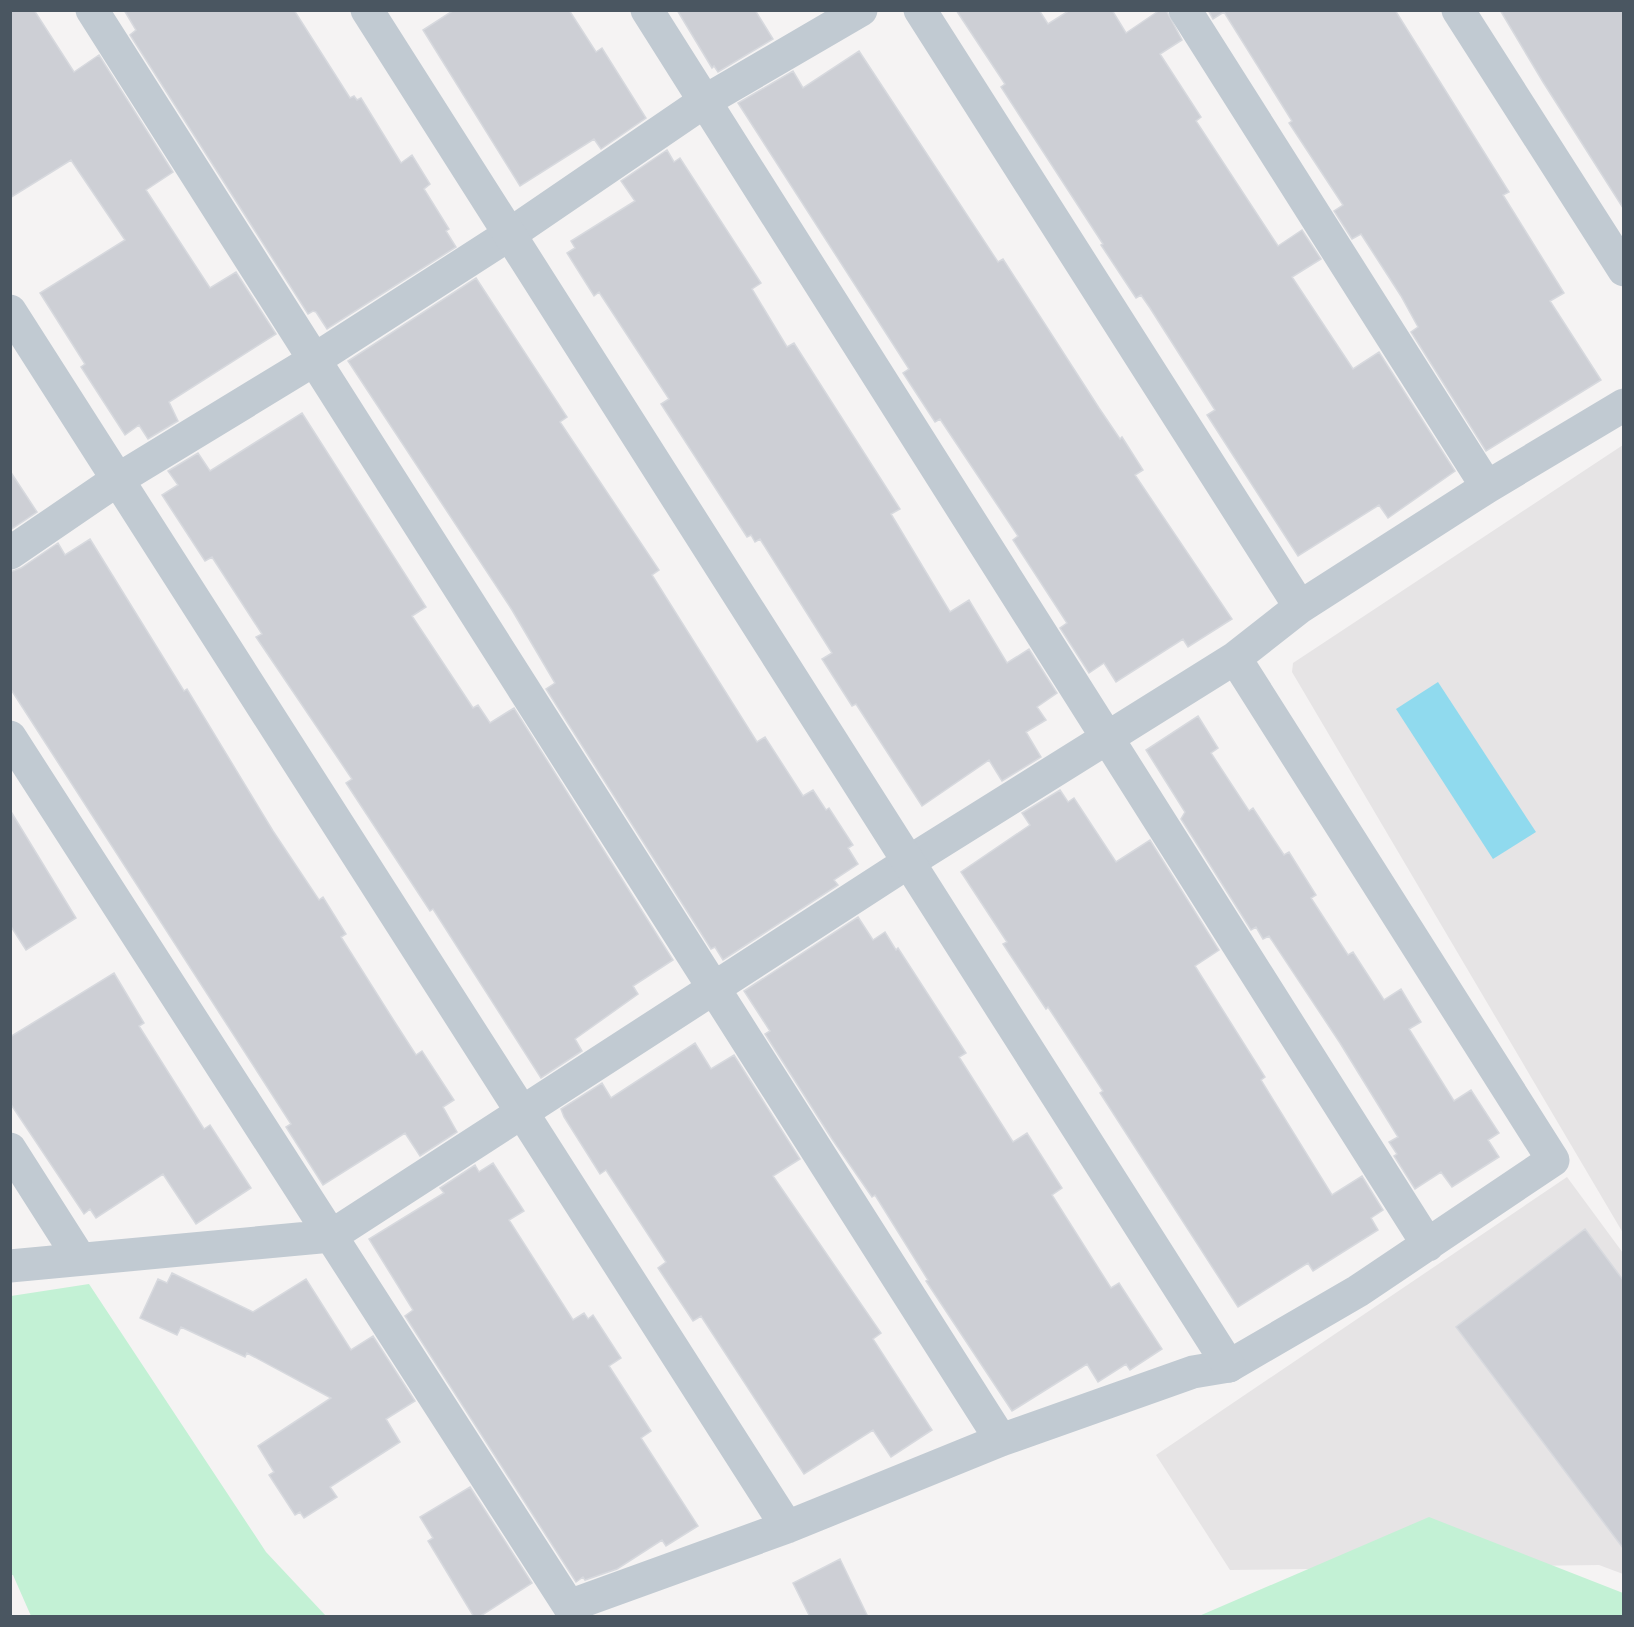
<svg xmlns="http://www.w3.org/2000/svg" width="1634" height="1627" font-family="Barlow,sans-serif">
<rect width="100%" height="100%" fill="#f5f3f3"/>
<path fill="#e6e4e5" d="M1623 445V1233L1292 672 1293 663Z
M1567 1177 1623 1253V1574L1599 1565 1230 1570 1156 1455Z"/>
<path fill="#c3f1d5" d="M89 1284 266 1552 326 1616H31L13 1575H11V1296Z
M1429 1517 1623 1593V1616H1199Z"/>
<path fill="#90daee" d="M1438 682 1536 832 1493 859 1396 709Z"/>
<path fill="#cdcfd5" stroke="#d7d9de" stroke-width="1.5" d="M10 10H34L74 72 99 55 173 172 146 190 210 288 236 272 276 334 169 402 178 421 148 439 139 425 125 435 81 367 85 364 40 293 125 240 71 160 10 198Z
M124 10H294L350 98 354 96 357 100 361 98 401 163 412 155 430 184 424 189 449 229 446 231 456 247 327 329 316 312 313 311 308 314 130 35 136 30Z
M454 10H569L596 52 602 48 646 118 601 149 594 139 520 186 423 30Z
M677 10H755L773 39 718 72 714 66 712 68Z
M956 10H1039L1048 24 1070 10H1112L1126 33 1160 10H1166L1182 40 1160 54 1201 117 1196 121 1278 246 1302 230 1321 259 1292 277 1353 369 1379 352 1455 471 1388 518 1379 505 1298 556 1207 415 1215 410 1150 308 1141 295 1136 298 1101 245 1103 244 1001 87 1005 84Z
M1208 10H1395L1509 192 1503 195 1564 293 1550 301 1601 380 1486 451 1411 332 1418 327 1401 296 1361 234 1352 239 1334 211 1343 205 1289 123 1292 121 1224 12 1213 19Z
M1500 10H1623V208L1543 82Z
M859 51 998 262 1003 259 1099 408 1120 439 1122 437 1143 470 1135 475 1232 619 1188 647 1183 639 1116 682 1104 663 1089 673 1060 628 1067 623 1013 540 1018 536 940 419 935 422 903 373 909 369 738 103 793 71 803 88Z
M667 150 674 162 680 158 761 283 752 289 787 347 794 343 900 509 891 514 950 612 969 600 1007 663 1029 649 1057 693 1037 707 1046 720 1026 732 1041 757 1002 781 989 760 922 806 856 704 852 706 822 659 832 653 760 539 755 542 751 535 747 537 661 404 669 399 599 292 594 296 567 253 575 248 571 241 635 201 621 181Z
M476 278 567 417 560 422 659 570 652 575 757 742 765 737 803 796 813 790 826 810 829 808 853 845 848 848 858 864 834 880 838 885 723 960 715 947 711 949 546 689 555 683 512 610 348 361Z
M302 413 426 607 412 616 473 708 478 705 490 723 514 708 673 960 633 986 638 994 575 1039 582 1051 541 1078 433 909 430 911 346 783 352 779 256 637 262 634 212 557 205 561 162 495 178 485 168 471 198 453 210 471Z
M10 471 37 512 10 530Z
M90 539 184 691 187 689 273 831 319 900 323 897 346 934 341 937 396 1024 416 1055 422 1051 454 1100 443 1107 457 1132 420 1156 405 1133 323 1185 286 1127 291 1124 10 688V572L21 568 58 543 65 555Z
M1198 716 1218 748 1211 753 1249 811 1253 808 1284 855 1289 852 1316 895 1311 898 1348 955 1353 952 1384 1000 1401 989 1421 1022 1409 1029 1454 1101 1471 1090 1499 1133 1488 1140 1499 1157 1452 1187 1441 1172 1415 1189 1394 1156 1397 1154 1389 1142 1398 1137 1340 1043 1269 936 1263 939 1256 927 1251 930 1181 819 1185 812 1146 750Z
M1060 790 1068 802 1074 798 1116 862 1150 840 1219 950 1195 966 1265 1077 1261 1080 1332 1195 1362 1176 1383 1210 1371 1218 1378 1230 1313 1271 1308 1263 1238 1307 1100 1093 1103 1091 1048 1007 1046 1009 1003 944 1007 942 961 872 1030 825 1022 813Z
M10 810 76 918 26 950 10 925Z
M858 917 873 940 885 932 896 950 898 948 966 1053 959 1057 1013 1142 1027 1133 1062 1188 1052 1195 1111 1288 1119 1283 1162 1349 1130 1370 1126 1364 1098 1382 1087 1364 1012 1411 926 1281 928 1280 875 1195 872 1197 832 1139 765 1034 770 1031 744 991Z
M114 973 144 1023 139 1026 204 1129 210 1125 251 1188 196 1224 163 1174 96 1218 90 1209 84 1214 10 1103V1037Z
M695 1043 711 1069 734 1055 800 1159 773 1176 881 1333 873 1339 932 1430 891 1457 873 1430 804 1474 701 1316 693 1321 658 1268 666 1262 606 1170 600 1174 564 1117 561 1109 602 1083 611 1098Z
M493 1163 524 1211 509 1220 573 1320 584 1313 588 1319 593 1315 621 1358 609 1366 651 1431 641 1438 698 1526 666 1546 662 1540 617 1569 585 1580 583 1577 576 1582 405 1316 413 1310 369 1239 444 1193 440 1188 475 1165 479 1172Z
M1585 1229 1623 1280V1548L1456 1327Z
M172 1273 253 1312 306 1279 351 1350 373 1336 415 1401 386 1419 400 1442 330 1487 337 1497 304 1518 300 1512 295 1515 269 1475 274 1472 258 1446 331 1398 247 1353 245 1357 181 1327 177 1335 140 1318 158 1279 167 1283Z
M470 1487 532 1583 479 1617H474L428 1541 433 1538 420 1517Z
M840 1559 868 1617H810L793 1583Z"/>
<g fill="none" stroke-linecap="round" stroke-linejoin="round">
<path stroke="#c1cad2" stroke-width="33" d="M92 10 1001 1440
M647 10 1428 1245
M920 10 1300 607
M1185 10 1487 487
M1458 10 1624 270
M10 311 787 1527
M10 553 117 480 314 360 510 234 705 101 861 10
M10 737 569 1606 787 1527 1001 1440 1193 1372 1229 1366 1358 1291 1553 1160 1235 658
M10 1149 80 1259
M10 1266 331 1236 907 863 1235 658 1300 607 1487 487 1624 405"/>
<path stroke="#c1cad2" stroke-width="33" d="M367 10 1229 1366"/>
</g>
<rect width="1634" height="1627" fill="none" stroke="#4a5661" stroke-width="24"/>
</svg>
